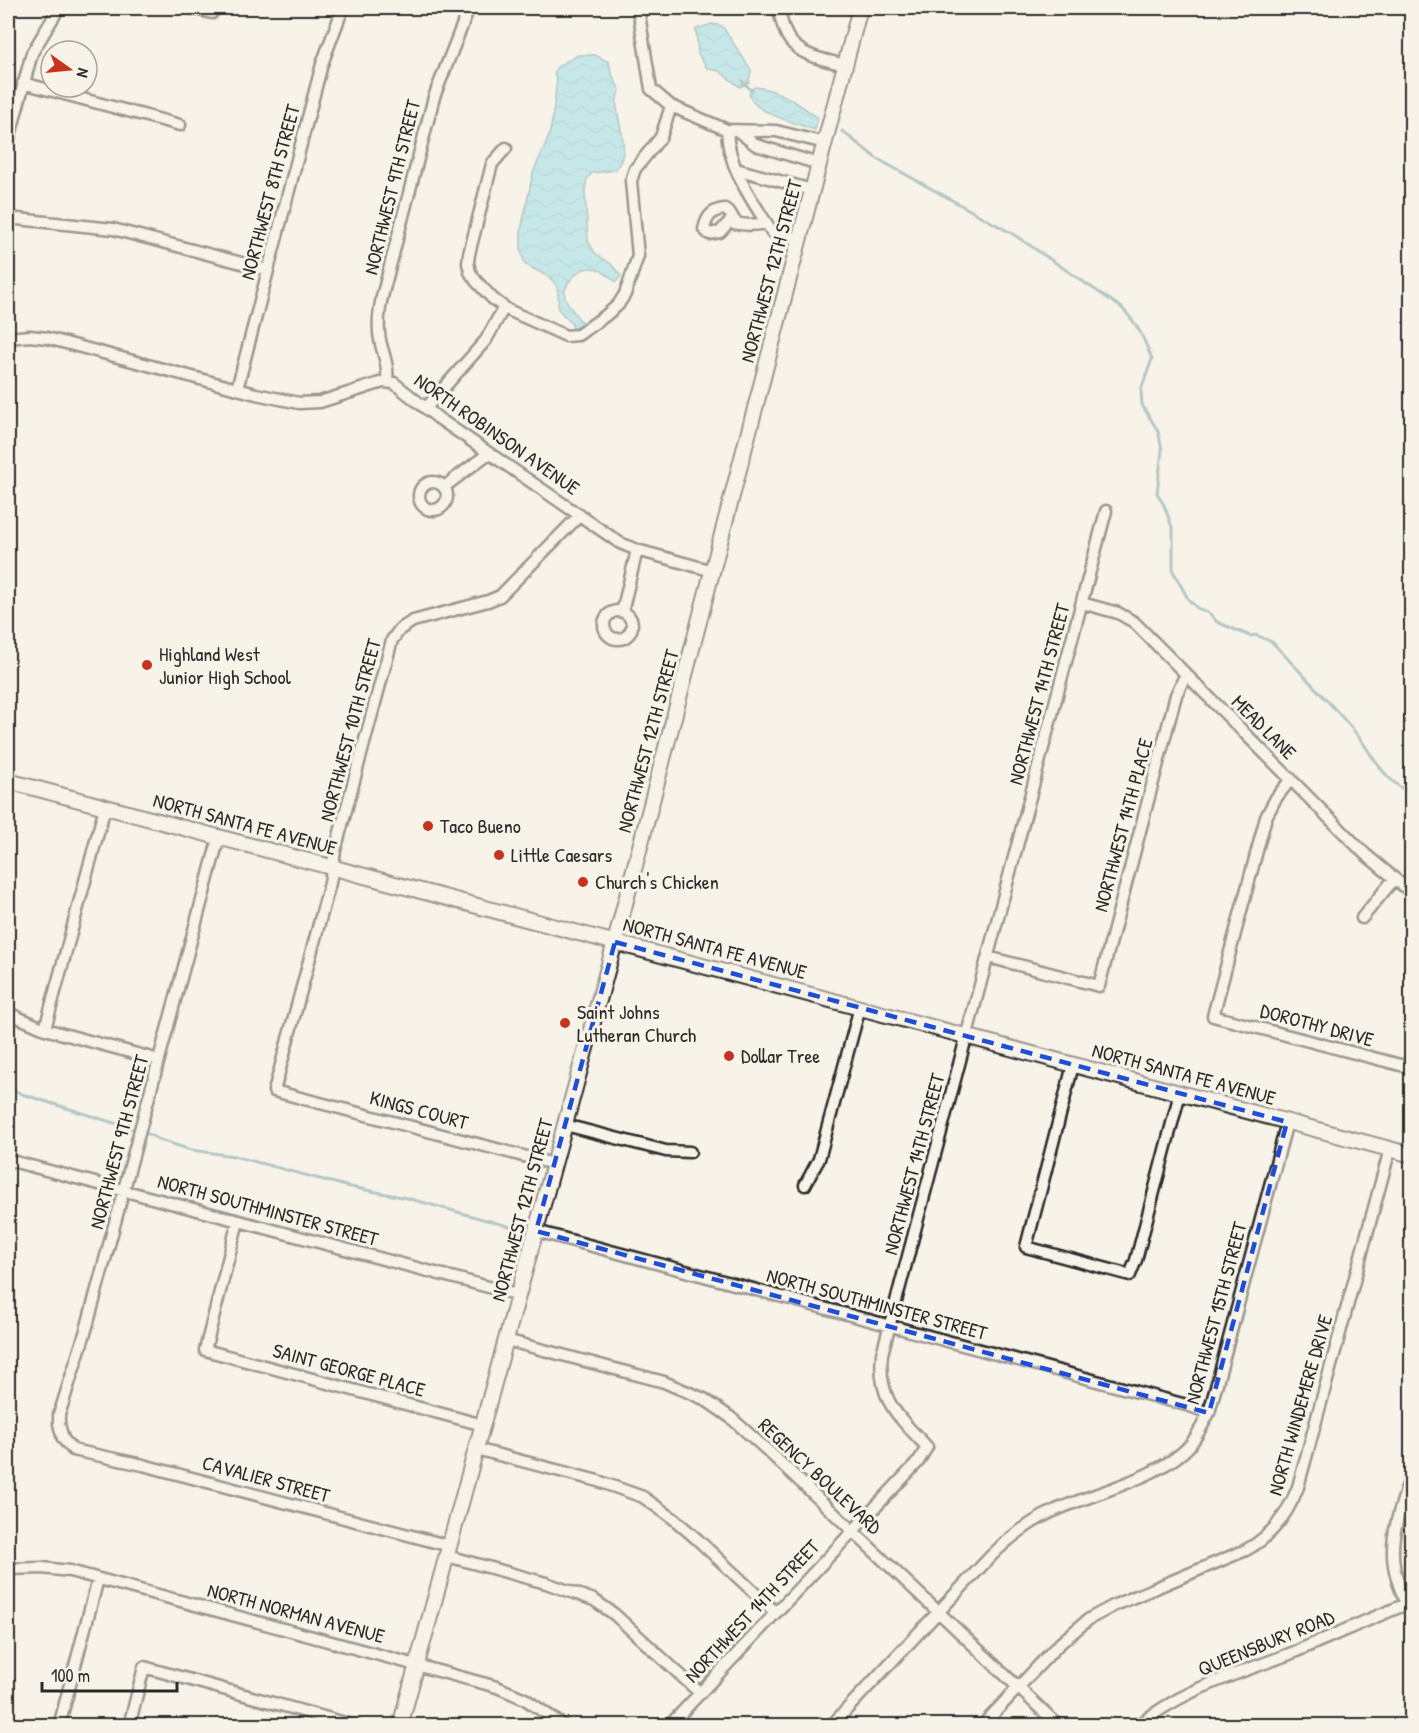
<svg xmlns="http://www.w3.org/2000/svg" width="1419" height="1733" font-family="'Patrick Hand',sans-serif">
<defs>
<pattern id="water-waves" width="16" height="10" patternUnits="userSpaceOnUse" patternTransform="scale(1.5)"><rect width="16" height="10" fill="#8bdae8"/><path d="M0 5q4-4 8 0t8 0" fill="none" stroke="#78bbc7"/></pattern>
</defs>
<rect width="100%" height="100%" fill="#f7f3e8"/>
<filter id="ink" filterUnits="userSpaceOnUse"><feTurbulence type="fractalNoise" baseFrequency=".0167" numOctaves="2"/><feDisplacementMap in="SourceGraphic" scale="12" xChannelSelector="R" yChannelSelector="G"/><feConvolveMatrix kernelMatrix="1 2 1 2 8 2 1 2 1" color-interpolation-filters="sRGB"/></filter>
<g filter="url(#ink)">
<path fill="url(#water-waves)" stroke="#65949c" stroke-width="1.5" d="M712 24 722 26 751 70 749 82 740 87 719 71 707 68 698 54 696 29Z
M578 55H595L609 62 611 72 620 91C607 109 637 146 615 170L592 173 587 179 585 191 588 241 595 253 611 264 621 276 616 282C608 276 601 268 591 268 579 267 562 285 565 297 568 307 578 317 584 325L574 330 571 323 558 309C561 275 549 279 525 264L521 251V230L533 173 549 136 552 122 557 79 554 74 557 67Z
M755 87C779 89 799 104 818 118L815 130C799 124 744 111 750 90Z"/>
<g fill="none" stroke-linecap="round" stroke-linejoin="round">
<path stroke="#65949c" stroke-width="3" d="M742 81 752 91
M842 131 876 158 1013 234 1122 308C1139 326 1143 337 1152 359L1141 390 1142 405 1158 431 1162 450 1157 493 1164 505 1173 530V571L1188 599 1197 608 1210 614 1217 622 1250 636 1256 635 1272 642C1300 672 1329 701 1355 732 1372 753 1384 783 1412 793
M8 1087 22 1094 146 1133 160 1140 191 1150 234 1156 346 1186 407 1198 519 1229"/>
<defs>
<path id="minor" d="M191 8 212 13
M638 8 651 89 671 106 727 130 776 131 825 143
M778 8C781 17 783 31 789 39 801 57 826 60 845 65
M23 83 180 125
M727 130C728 168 752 200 772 232L800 239
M738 131 756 145 819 164
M8 143 32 53 59 8
M506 148 492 164 469 254 468 263 470 272 476 281 493 299 508 310 566 336 578 335 605 316 618 305 625 294 638 256 631 181 635 169 661 137 671 106
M736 169 812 190
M8 218 113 229 268 270
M736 223 730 213 725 209C712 210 707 216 704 229L709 234 720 232 729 222C743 225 752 226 766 223
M8 338 30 336 47 338 256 394 299 403 320 402 383 382 394 383 438 418 620 543 637 550 713 571
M387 381C389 366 383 354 380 340 377 325 379 311 382 297L434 97 469 8
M237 389 322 64 343 8
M426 408 486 340 504 307
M419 496a14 14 0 1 1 28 0a14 14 0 1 1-28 0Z
M444 487 489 453
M1082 603 1118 613 1134 622 1365 854 1412 893
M604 625a14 14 0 1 1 28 0a14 14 0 1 1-28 0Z
M622 612 637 550
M1291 779 1276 798 1266 817 1213 1016 1412 1068
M219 837 86 1330 59 1415V1424L63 1439 73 1450 143 1465 450 1546
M1362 918 1394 879
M988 957 1099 986 1176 695 1186 674
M8 1013 45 1029 159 1060
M45 1029 105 807
M1073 1065 1026 1247 1130 1275 1136 1260 1180 1093
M565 1125 666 1151 690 1152
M8 1160 519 1295
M554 1164 274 1091 330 883 335 851 392 640 400 629 413 621 488 601 500 596 580 515
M805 1185 819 1159 860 1007
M238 1221 205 1350 483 1425
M536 1231 1190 1406 1209 1413
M506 1340 664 1382 704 1399 730 1417 768 1451 1059 1726
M476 1449 598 1481 643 1497 674 1519 697 1539 775 1612
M447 1556 546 1583 594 1600 614 1614 700 1693
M8 1569 42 1568 70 1571 497 1687 525 1699 564 1726
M1406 1604C1400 1588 1393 1571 1393 1554 1392 1527 1404 1498 1412 1472
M59 1726 98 1579
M129 1726 144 1667 356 1726
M669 1726 918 1462 927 1447C898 1416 877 1400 882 1354L1106 511
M831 1726 991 1556C1010 1537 1029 1522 1054 1511 1093 1493 1162 1477 1190 1445 1198 1435 1203 1424 1209 1413L1287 1122
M982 1726 1058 1645 1089 1619 1115 1605 1246 1550C1272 1536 1288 1514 1298 1487L1390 1149
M1138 1726C1182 1689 1240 1673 1292 1653 1332 1636 1371 1618 1412 1602
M1406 1726 1412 1724"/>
<path id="secondary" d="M8 781 1412 1155
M400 1726 615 942 860 8"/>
</defs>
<use href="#minor" stroke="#2b2b2b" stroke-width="15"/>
<use href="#secondary" stroke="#2b2b2b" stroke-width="18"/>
<use href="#minor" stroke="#f7f3e8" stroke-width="10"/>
<use href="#secondary" stroke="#f7f3e8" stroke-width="14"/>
</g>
</g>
<path d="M0 0H1419V1733H0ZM615 942 1287 1122 1209 1413 536 1231Z" fill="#f7f3e8" fill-opacity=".55" fill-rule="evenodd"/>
<path fill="none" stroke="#1d4ed8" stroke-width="4.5" stroke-dasharray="12 8" stroke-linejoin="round" d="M615 942 1287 1122 1209 1413 536 1231Z"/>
<g fill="#c8321e" stroke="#f7f3e8" stroke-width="2">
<circle cx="147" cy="665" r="6"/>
<circle cx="428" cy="826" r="6"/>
<circle cx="499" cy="855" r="6"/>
<circle cx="583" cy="882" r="6"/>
<circle cx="565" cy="1023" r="6"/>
<circle cx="729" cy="1056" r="6"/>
</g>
<g text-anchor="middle" stroke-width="6" stroke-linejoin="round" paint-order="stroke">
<g font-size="20" fill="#2b2b2b" stroke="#f7f3e8">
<text transform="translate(392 187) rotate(-76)" y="7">NORTHWEST 9TH STREET</text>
<text transform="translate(270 192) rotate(-75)" y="7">NORTHWEST 8TH STREET</text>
<text transform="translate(771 271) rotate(-75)" y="7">NORTHWEST 12TH STREET</text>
<text transform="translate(497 434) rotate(35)" y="7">NORTH ROBINSON AVENUE</text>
<text transform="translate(1039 694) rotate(-75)" y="7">NORTHWEST 14TH STREET</text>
<text transform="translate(1264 727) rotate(45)" y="7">MEAD LANE</text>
<text transform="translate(350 730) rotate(-75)" y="7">NORTHWEST 10TH STREET</text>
<text transform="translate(648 741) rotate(-75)" y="7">NORTHWEST 12TH STREET</text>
<text transform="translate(245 824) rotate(15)" y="7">NORTH SANTA FE AVENUE</text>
<text transform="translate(1123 825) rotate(-75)" y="7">NORTHWEST 14TH PLACE</text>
<text transform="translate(715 948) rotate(15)" y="7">NORTH SANTA FE AVENUE</text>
<text transform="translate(1317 1025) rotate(15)" y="7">DOROTHY DRIVE</text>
<text transform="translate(1184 1074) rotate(15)" y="7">NORTH SANTA FE AVENUE</text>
<text transform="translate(419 1110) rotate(15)" y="7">KINGS COURT</text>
<text transform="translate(119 1142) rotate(-75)" y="7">NORTHWEST 9TH STREET</text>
<text transform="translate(914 1164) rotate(-75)" y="7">NORTHWEST 14TH STREET</text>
<text transform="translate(268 1210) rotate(15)" y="7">NORTH SOUTHMINSTER STREET</text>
<text transform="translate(522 1210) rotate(-75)" y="7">NORTHWEST 12TH STREET</text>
<text transform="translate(877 1304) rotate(15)" y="7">NORTH SOUTHMINSTER STREET</text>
<text transform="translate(1216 1313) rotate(-75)" y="7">NORTHWEST 15TH STREET</text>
<text transform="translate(349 1370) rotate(15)" y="7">SAINT GEORGE PLACE</text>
<text transform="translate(1300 1405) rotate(-74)" y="7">NORTH WINDEMERE DRIVE</text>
<text transform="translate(820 1476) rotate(43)" y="7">REGENCY BOULEVARD</text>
<text transform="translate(266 1479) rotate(15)" y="7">CAVALIER STREET</text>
<text transform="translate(752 1611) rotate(-47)" y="7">NORTHWEST 14TH STREET</text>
<text transform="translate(296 1613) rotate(15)" y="7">NORTH NORMAN AVENUE</text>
<text transform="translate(1266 1643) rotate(-22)" y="7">QUEENSBURY ROAD</text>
</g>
<g font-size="20" fill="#2b2b2b" stroke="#f7f3e8" text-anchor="start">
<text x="159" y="661">Highland West<tspan x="159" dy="23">Junior High School</tspan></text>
<text x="440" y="833">Taco Bueno</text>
<text x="511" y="862">Little Caesars</text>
<text x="595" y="889">Church's Chicken</text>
<text x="577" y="1019">Saint Johns<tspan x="577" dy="23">Lutheran Church</tspan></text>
<text x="741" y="1063">Dollar Tree</text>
</g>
</g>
<rect width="1419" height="1733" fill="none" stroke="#f7f3e8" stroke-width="30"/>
<rect x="15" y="15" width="1389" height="1703" fill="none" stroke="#2b2b2b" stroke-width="2" filter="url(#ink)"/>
<g transform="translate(69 69) rotate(105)"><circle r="28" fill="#f7f3e8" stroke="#a5a39c" stroke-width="1.5"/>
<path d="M0-4.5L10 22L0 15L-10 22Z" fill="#c8321e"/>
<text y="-9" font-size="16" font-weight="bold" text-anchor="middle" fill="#2b2b2b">N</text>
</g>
<path d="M42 1682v9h135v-9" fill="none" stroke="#2b2b2b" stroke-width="3"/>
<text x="51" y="1682" font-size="18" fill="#2b2b2b" stroke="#f7f3e8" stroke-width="4.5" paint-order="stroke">100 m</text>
</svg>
